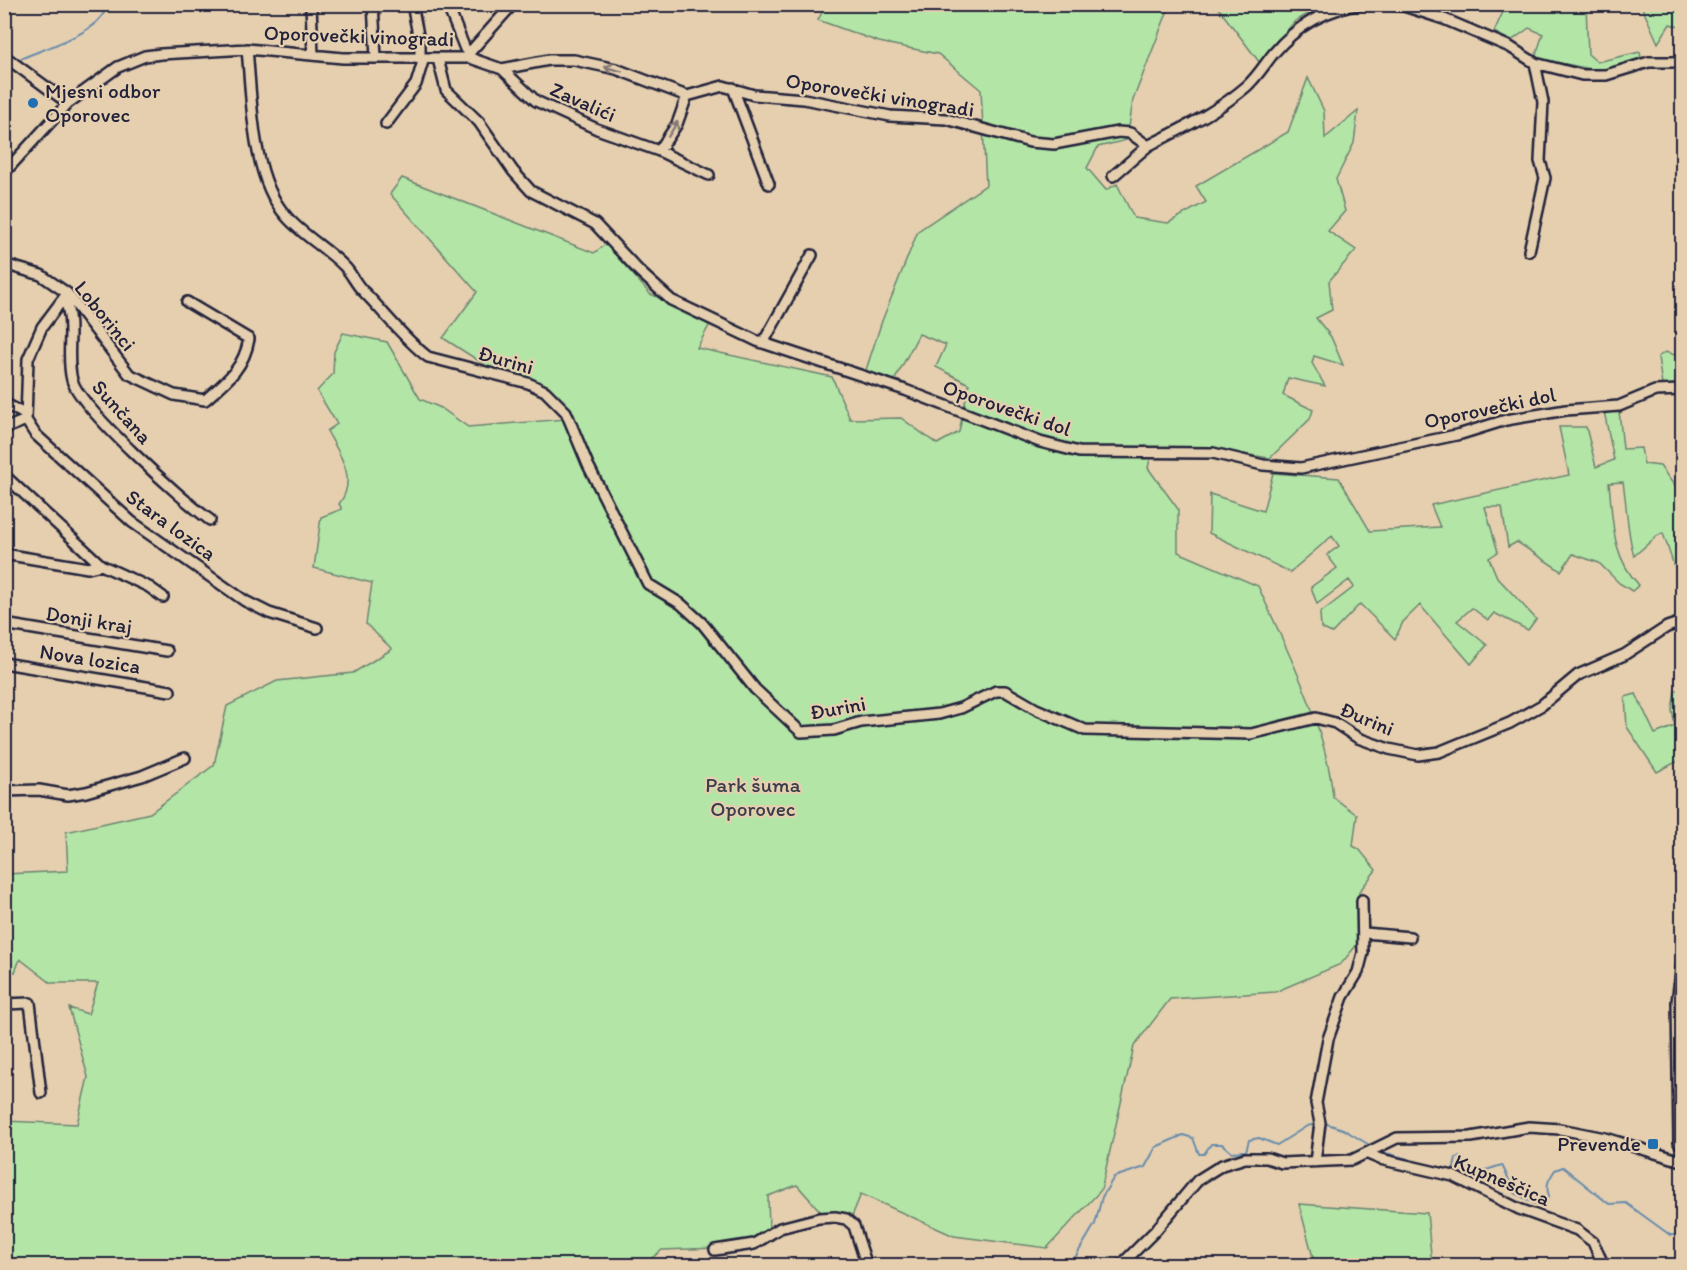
<svg xmlns="http://www.w3.org/2000/svg" width="1687" height="1270" font-family="Itim,sans-serif">
<rect width="100%" height="100%" fill="#e5cfaf"/>
<filter id="ink" filterUnits="userSpaceOnUse"><feTurbulence type="fractalNoise" baseFrequency=".0167" numOctaves="2"/><feDisplacementMap in="SourceGraphic" scale="12" xChannelSelector="R" yChannelSelector="G"/><feConvolveMatrix kernelMatrix="1 2 1 2 8 2 1 2 1" color-interpolation-filters="sRGB"/></filter>
<g filter="url(#ink)">
<path fill="#b3e5a6" stroke="#6a8470" stroke-width="1.5" d="M826 5H1170L1133 100 1127 140 1098 147 1087 168 1106 190 1117 184 1134 218 1168 223 1206 202 1196 186 1288 132 1308 78 1324 111 1325 138 1358 111 1354 143 1336 179 1345 211 1328 231 1356 250 1329 281 1332 310 1316 318 1331 337 1343 365 1314 356 1312 363 1325 386 1288 378 1283 395 1313 410 1310 419 1270 458 1216 450H1152L1148 468 1178 509V552L1258 586C1288 653 1326 724 1333 797L1357 815 1353 846 1359 849 1376 870 1359 892V942L1341 964 1275 992 1170 999 1134 1046 1101 1190 1047 1248 954 1236 861 1194 850 1221 828 1220 797 1185 768 1196 769 1229 745 1247 662 1250 643 1265H5L4 1121 77 1124 88 1077 69 1008 88 1014 98 983H51L20 959 15 972 5 969V874L68 871 66 832 150 813 214 765 227 706 277 681 353 673 392 649 366 624 372 583 314 568 321 517 342 509 339 504C358 479 340 455 327 431L337 424 317 391 333 374 334 352 343 333 387 342 420 399 441 408 468 427 567 419 546 397 504 377 443 338 477 292 390 194 402 178 594 253 606 244 650 294 711 322 697 348 832 377 850 419 901 418 937 444 959 432 969 384 936 367 946 345 919 334 892 385 864 376 882 321 918 231 986 185 981 90 938 54 879 42 818 20Z
M1216 5H1307L1312 12 1295 21 1260 63Z
M1506 5H1586L1588 54 1597 62 1640 52 1641 60 1601 71 1535 58 1543 34 1529 28 1511 41 1494 32Z
M1641 5H1682V28L1670 24 1658 43Z
M1665 352 1682 357V388L1662 385 1658 357Z
M1619 410 1623 449 1641 448 1644 464 1660 466 1682 496V573L1676 572 1663 533 1657 536 1634 556C1627 532 1627 507 1623 482L1609 483C1613 520 1611 556 1639 585L1632 591 1619 583 1599 563 1573 554 1561 571 1517 542 1508 547 1502 507H1485L1498 552 1489 558 1497 577 1536 619 1528 630 1494 613 1488 620 1472 608 1457 621 1487 645 1471 664 1420 605 1403 622 1395 639 1360 604 1332 633 1321 628 1320 613 1354 587 1349 580 1317 604 1311 587 1337 568 1327 555 1339 546 1332 536 1290 572 1209 533 1210 494 1263 511 1273 473 1339 478 1370 531 1440 527 1431 505 1569 475 1559 427H1586L1596 467 1614 460 1604 411Z
M1675 690H1682V759L1657 772 1627 727 1625 697 1636 694 1655 734 1675 726 1672 710Z
M1299 1204 1427 1213 1432 1265H1315Z"/>
<g fill="none" stroke-linecap="round" stroke-linejoin="round">
<path stroke="#698cac" stroke-width="2" d="M16 61C39 49 103 34 107 4
M4 67 11 64
M1324 1123 1343 1129 1371 1146
M1379 1151 1408 1159 1416 1164
M1453 1173 1456 1158 1460 1157 1466 1173 1470 1175 1502 1165 1515 1193 1536 1204 1544 1203 1549 1196C1545 1185 1549 1179 1555 1170L1563 1167 1609 1204 1626 1203 1670 1235H1682
M1070 1266 1095 1224 1102 1197 1114 1177 1145 1167 1156 1147 1183 1135 1193 1138 1199 1154H1204L1211 1144H1222L1231 1152 1246 1151 1249 1140 1259 1138 1277 1145 1307 1126 1316 1124"/>
<defs>
<path id="minor" d="M311 4 313 55
M373 4 376 57
M412 4 420 45V58
M447 4 465 49 470 52
M1382 4 1404 6 1444 19 1510 47 1535 63 1582 75H1606L1649 62H1682
M247 49C252 99 251 177 286 216 303 236 327 248 345 267 352 274 356 285 364 292 385 313 404 339 428 357L528 383 545 391 566 412 588 465 648 584 681 604 702 623 755 689 801 732 834 730 861 722 939 714 961 708 996 691H1005L1036 709 1085 730 1251 734 1316 718 1335 723 1358 738 1389 749 1418 755 1439 752 1510 723 1542 705 1578 675 1624 655 1667 627 1682 622
M4 56 68 103 118 67 145 56 161 54 247 49 343 58H470L502 69 536 101 597 129 659 151 677 124 687 96
M470 58V52L513 4
M438 59 446 90 479 122 513 171 531 191 595 224 640 272 671 300 757 341 905 390 1040 442 1079 452 1213 453 1263 465 1301 468 1461 434 1506 420 1566 410 1619 406 1655 391 1682 390
M502 69 549 60H574L616 69 687 96 723 86 754 95 804 99 890 116 946 119 1030 142 1054 144 1118 132 1130 133 1148 146C1183 128 1217 112 1247 86 1257 77 1265 64 1273 54 1297 25 1327 8 1364 4
M733 88 769 184
M386 124 416 84 424 58
M659 151 709 175
M4 173 68 103
M1113 176 1148 146
M1529 251 1545 178 1540 161 1543 102 1535 63
M4 264 41 275 67 293 129 374 174 395 205 400C227 381 244 368 249 339L187 302
M64 298C76 324 65 354 72 380 80 408 183 501 210 520
M763 343 812 255
M4 403 26 415
M26 420 35 434 132 522 245 601 269 613 317 628
M4 429 26 420 28 359 42 327 66 295
M4 475 101 565 149 587 163 597
M4 554 88 568 101 565
M4 624 167 651
M4 663 170 691
M4 791 39 790 68 795 86 792 142 776 185 758
M1365 933 1410 937
M4 1004 30 1003 41 1093
M1679 1143 1677 1002 1682 964
M1368 1154 1380 1159 1453 1176 1519 1209 1577 1230 1593 1242 1604 1266
M1315 1162 1320 1123 1316 1103 1328 1039 1343 997 1358 972 1363 953 1362 900
M715 1250 754 1244 780 1228 819 1218 835 1217 846 1219 854 1226 867 1266
M1120 1266 1155 1231 1198 1180 1222 1165 1245 1158H1267L1282 1163 1352 1160 1397 1138 1471 1137 1529 1127 1560 1129 1605 1138 1682 1161"/>
</defs>
<use href="#minor" stroke="#22223b" stroke-width="14"/>
<use href="#minor" stroke="#e5cfaf" stroke-width="9"/>
</g>
<defs><path id="oneway-shaft" d="M-6 0H5M1.5-3L5.5 0L1.5 3" fill="none" stroke-width="1.6" stroke-linecap="round" stroke-linejoin="round" transform="scale(1.5)"/></defs>
<g stroke="#847875">
<use href="#oneway-shaft" transform="translate(613 69) rotate(-165)"/>
<use href="#oneway-shaft" transform="translate(673 129) rotate(-58)"/>
</g>
</g>
<g fill="#1f6fb2" stroke="#e5cfaf" stroke-width="2">
<circle cx="33" cy="103" r="6"/>
<rect x="1647" y="1138" width="12" height="12" rx="3"/>
</g>
<g text-anchor="middle" stroke-width="4.5" stroke-linejoin="round" paint-order="stroke">
<g font-size="21" fill="#22223b" stroke="#e5cfaf">
<text transform="translate(359 36) rotate(2)" y="7">Oporovečki vinogradi</text>
<text transform="translate(880 95) rotate(9)" y="7">Oporovečki vinogradi</text>
<text transform="translate(583 102) rotate(24)" y="7">Zavalići</text>
<text transform="translate(105 316) rotate(51)" y="7">Loborinci</text>
<text transform="translate(506 360) rotate(16)" y="7">Đurini</text>
<text transform="translate(1007 408) rotate(19)" y="7">Oporovečki dol</text>
<text transform="translate(1490 408) rotate(-12)" y="7">Oporovečki dol</text>
<text transform="translate(122 412) rotate(48)" y="7">Sunčana</text>
<text transform="translate(171 525) rotate(36)" y="7">Stara lozica</text>
<text transform="translate(89 620) rotate(9)" y="7">Donji kraj</text>
<text transform="translate(90 659) rotate(9)" y="7">Nova lozica</text>
<text transform="translate(838 708) rotate(-10)" y="7">Đurini</text>
<text transform="translate(1367 719) rotate(23)" y="7">Đurini</text>
<text transform="translate(1502 1180) rotate(23)" y="7">Kupneščica</text>
</g>
<g font-size="21" fill="#22223b" stroke="#e5cfaf" text-anchor="start">
<text x="45" y="98">Mjesni odbor<tspan x="45" dy="24">Oporovec</tspan></text>
<text x="1641" y="1151" text-anchor="end">Prevende</text>
</g>
<g font-size="21" fill="#383f4b" stroke="#e5cfaf">
<text x="753" y="792">Park šuma<tspan x="753" dy="24">Oporovec</tspan></text>
</g>
</g>
<rect width="1687" height="1270" fill="none" stroke="#e5cfaf" stroke-width="24"/>
<rect x="12" y="12" width="1663" height="1246" fill="none" stroke="#22223b" stroke-width="2" filter="url(#ink)"/>
</svg>
